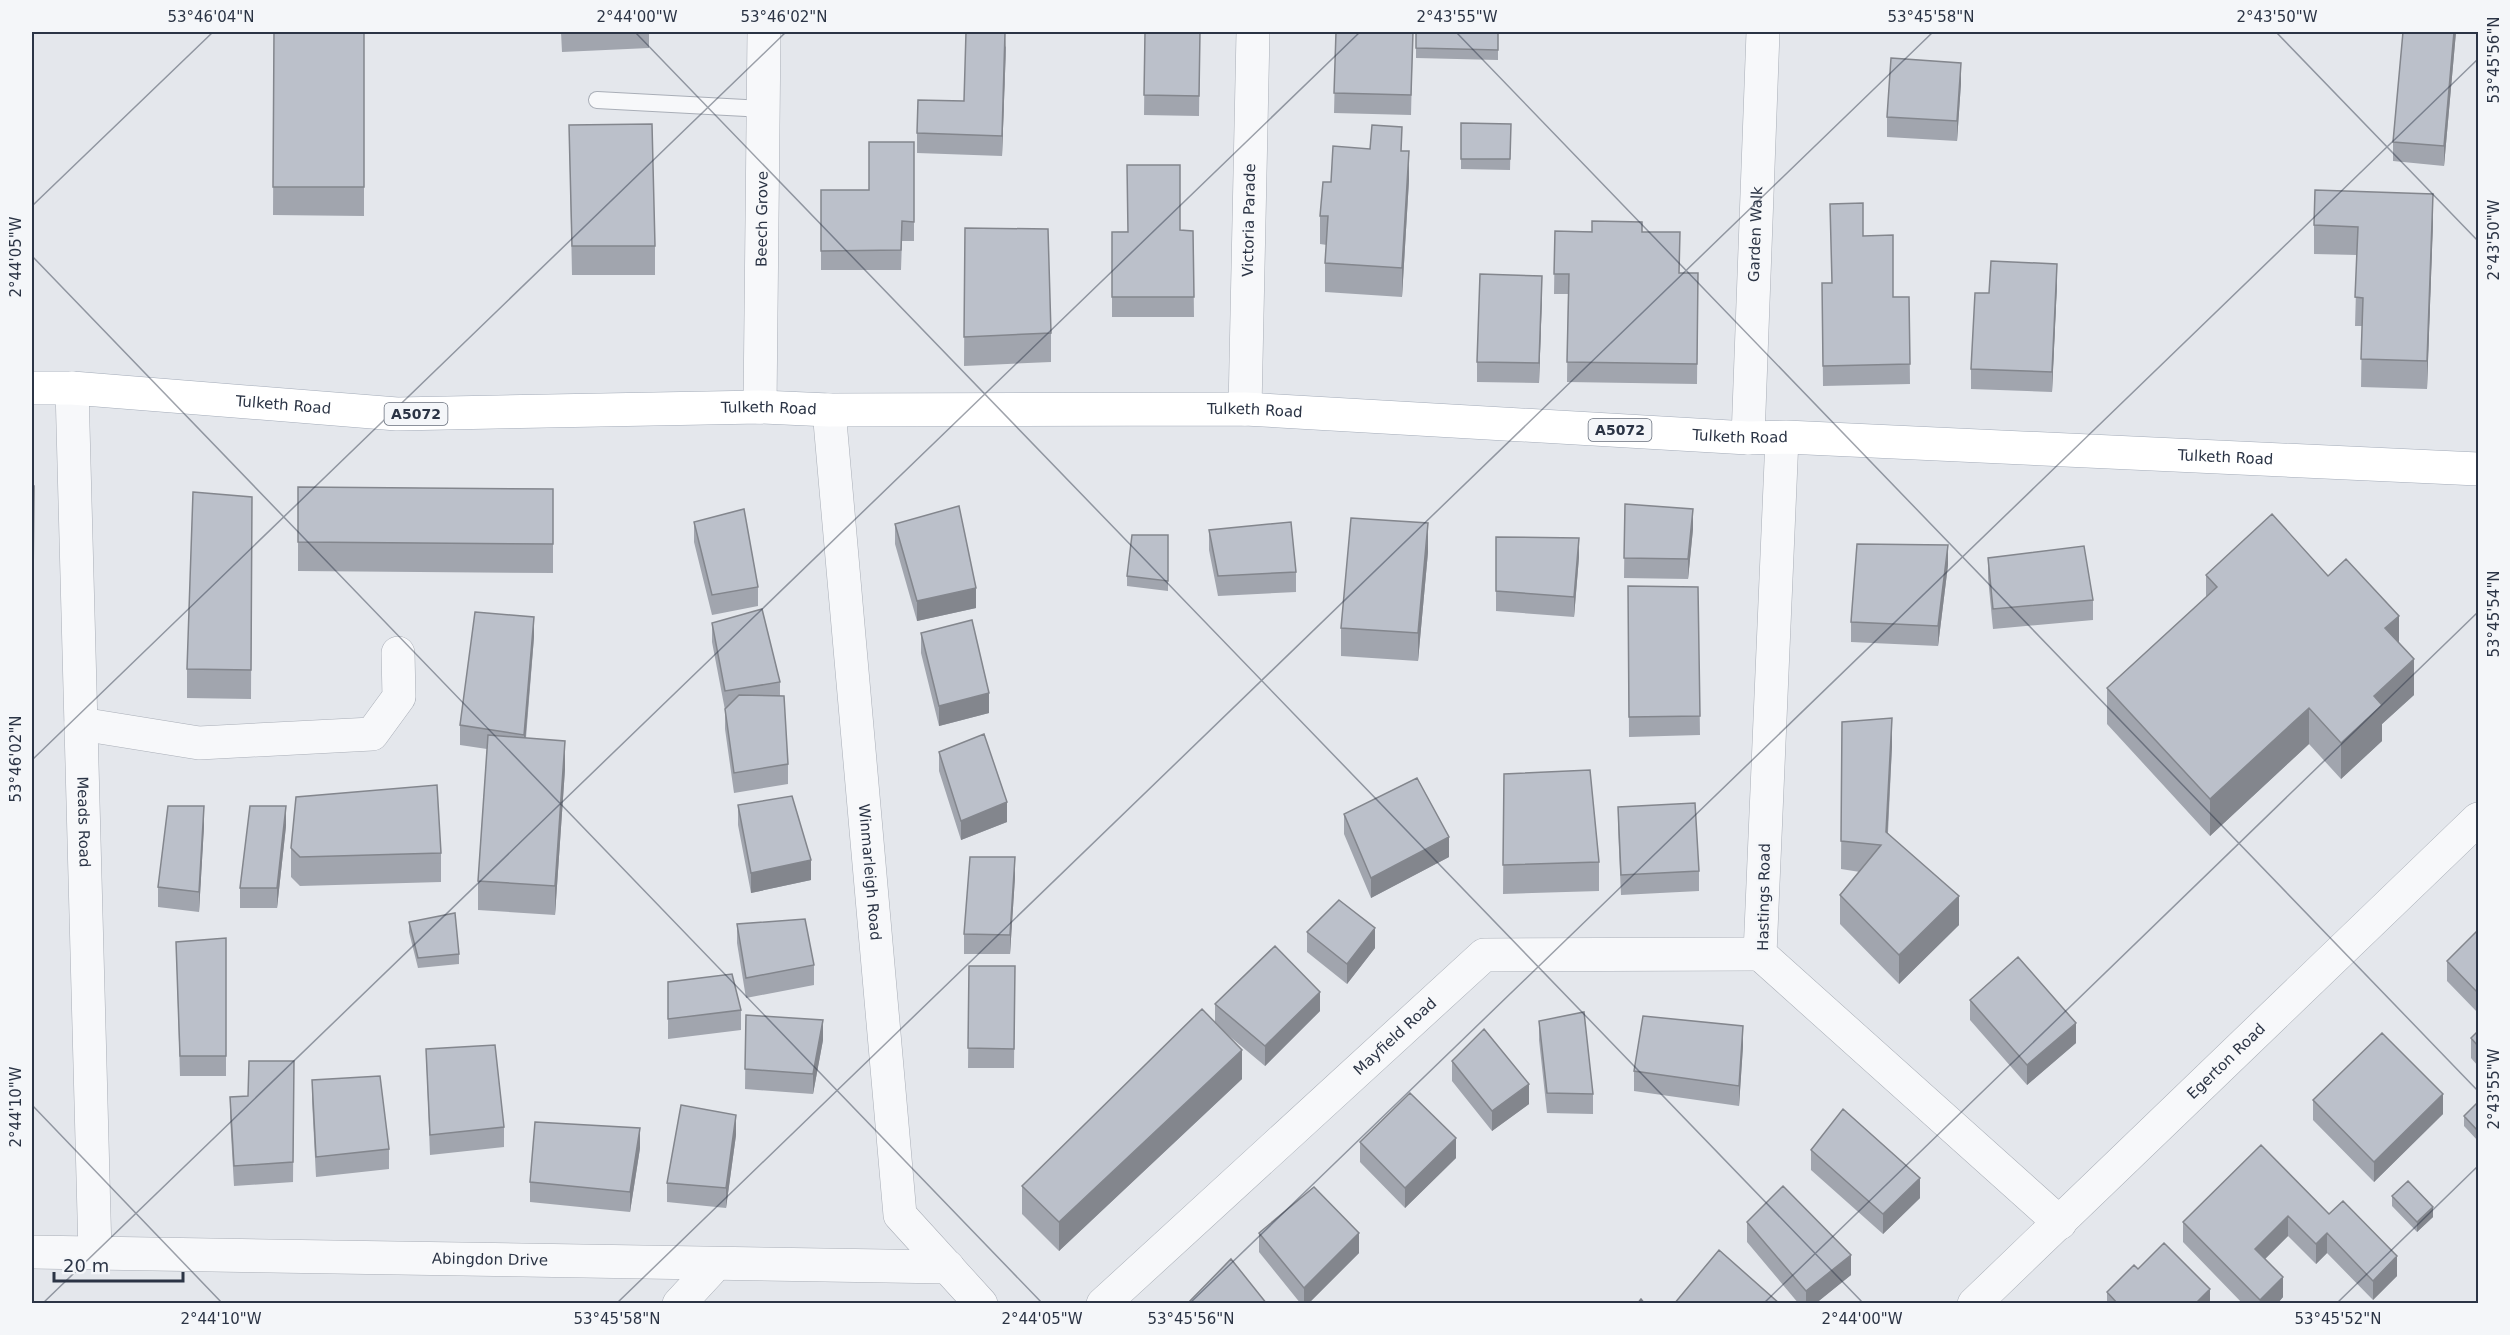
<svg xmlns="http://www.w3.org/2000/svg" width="2510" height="1335" font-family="'DejaVu Sans',sans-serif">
<rect width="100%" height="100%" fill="#e4e7ec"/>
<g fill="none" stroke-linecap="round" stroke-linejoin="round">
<defs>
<path id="service" d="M597 100 765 109"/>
<g id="minor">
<path id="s1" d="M72 388 95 1253"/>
<path id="s2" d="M760 407 764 32"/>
<path id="s3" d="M1245 409 1253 32"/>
<path id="s4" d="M829 410 900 1215 981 1304"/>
<path id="s5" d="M1748 438 1763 32"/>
<path d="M1782 438 1760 954 2060 1223"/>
<path d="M81 724 199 743 372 734 399 697 398 653"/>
<path id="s6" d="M32 1252 948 1267"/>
<path d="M679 1304 716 1264"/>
<path id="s7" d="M1103 1304 1484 955 1760 954"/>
</g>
<g id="tertiary">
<path id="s8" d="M1974 1304 2478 819"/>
</g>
<g id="primary">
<path id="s9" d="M32 388H72L397 414 760 407 829 410 1245 409 1748 438 1786 437 2478 469"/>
</g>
</defs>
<use href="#service" stroke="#a9aeb7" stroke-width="18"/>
<use href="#minor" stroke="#a9aeb7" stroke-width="34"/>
<use href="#tertiary" stroke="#a9aeb7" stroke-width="34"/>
<use href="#primary" stroke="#a3abb8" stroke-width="34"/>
<use href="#service" stroke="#f7f8fa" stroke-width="16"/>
<use href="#minor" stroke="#f7f8fa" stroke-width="33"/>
<use href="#tertiary" stroke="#f7f8fa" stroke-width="33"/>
<use href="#primary" stroke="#fff" stroke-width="33"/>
</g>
<path fill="#a1a5ae" d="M274 32H364V216L273 215Z
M561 32H649V48L562 52Z
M1145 32H1200L1199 116 1144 115Z
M1336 32H1413L1411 115 1334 113Z
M1416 32H1498V60L1416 58Z
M1901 32H1951V34Z
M2403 32H2456L2444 166 2393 161V142Z
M1006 46 1002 156 917 153V133L964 101Z
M1961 83 1957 141 1887 137V117Z
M1461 123 1511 124 1510 170 1461 169Z
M569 125 655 246V275H572Z
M914 142V241H902L901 270H821V190H869Z
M1402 151 1409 180 1402 297 1325 292V263L1327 245 1320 244V216L1331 182Z
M2433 222 2427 389 2361 387 2362 326H2355L2357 255 2314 254V225Z
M965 228 1051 333V362L964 366Z
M1180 230 1193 231 1194 317H1112V232Z
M1555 231 1642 232 1679 273H1698L1697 384 1567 382 1568 294H1554Z
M1863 236 1893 297H1909L1910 384 1823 386 1822 283H1831Z
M2057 284 2052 392 1971 389V369L1989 293Z
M1542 295 1539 383 1477 382V362Z
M32 486H34L33 615H32Z
M298 487 553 489V573L298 571Z
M252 497 251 699 187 698V669Z
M1625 504 1693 529 1688 579 1624 578Z
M694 522 758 587V606L712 615 694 542Z
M895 524 976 608 917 621 895 544Z
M1209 530 1296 572V592L1218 596 1209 550Z
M1168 535V591L1127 586V576Z
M1496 537 1579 557 1574 617 1496 611Z
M1428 552 1418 661 1341 656V628Z
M1988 558 2093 600V620L1993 629 1988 578Z
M1948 565 1938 646 1851 642V622Z
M2206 575 2328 576 2399 643 2414 695 2382 724V741L2341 779 2309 744 2210 836 2107 724V688L2206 597Z
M1628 586 1698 587 1700 735 1629 737Z
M712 623 780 682V696L788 764V784L734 793 725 729V710L712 642Z
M921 633 989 713 939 726 921 653Z
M534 637 526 738 565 769 555 915 478 910V881L487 749 460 745V725Z
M1842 722 1892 746 1888 833 1959 925 1899 984 1840 924V895L1860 872 1841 869Z
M939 752 1007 822 961 840 939 771Z
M1504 774 1599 862V891L1503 894Z
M738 805 811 880 751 893 738 825Z
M1618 807 1699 871V891L1621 895 1618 827Z
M1344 814 1449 857 1371 898 1344 834Z
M204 826 199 912 158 907V887Z
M286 826 277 908H240V888Z
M291 848 441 853V882L300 886 291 877Z
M1015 877 1010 954H964V934Z
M409 922 459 954V964L418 968 409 932Z
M737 924 814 965V985L746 998 737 943Z
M2478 930V1013L2447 981V961Z
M1307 932 1375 948 1347 984 1307 952Z
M226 938V1076H180L176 942Z
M969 966H1015L1014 1068H968Z
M668 982 741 1010V1030L668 1039Z
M1970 1000 2076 1043 2027 1085 1970 1020Z
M1215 1004 1320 1011 1265 1066 1222 1030 1242 1079 1059 1251 1022 1214V1186L1215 1023Z
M746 1015 823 1040 813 1094 745 1089Z
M1539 1021 1593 1094V1114L1547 1113 1539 1040Z
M2478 1031V1066L2471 1058V1038Z
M1743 1046 1739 1106 1634 1091V1071Z
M426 1049 504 1127V1147L430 1155Z
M294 1061 293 1182 234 1186 230 1117V1097L248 1096Z
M1452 1061 1529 1104 1492 1131 1452 1081Z
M312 1080 389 1149V1169L316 1177 312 1100Z
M2313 1100 2443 1114 2374 1182 2313 1120Z
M2478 1102V1141L2464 1126V1116Z
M736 1135 726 1208 667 1202V1183Z
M1360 1142 1456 1158 1405 1208 1360 1162Z
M2261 1145 2329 1214 2397 1276 2373 1300 2327 1253 2316 1264 2288 1236 2265 1259 2283 1297 2277 1304H2243L2183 1242V1222Z
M640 1148 630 1212 530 1202V1182Z
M1811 1150 1920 1198 1883 1234 1811 1170Z
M2392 1196 2433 1217 2417 1232 2392 1206Z
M1747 1222 1851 1275 1815 1304H1799L1747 1242Z
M1259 1233 1359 1253 1308 1304H1301L1259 1252Z
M2138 1269 2210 1304H2107V1292Z"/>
<path fill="#83868d" d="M1006 32V46L1002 156V136Z
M2454 32H2456L2444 166V146Z
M1961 63V83L1957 141V121Z
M1409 151V180L1402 297V268Z
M2433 194V222L2427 389V361Z
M2057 264V284L2052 392V372Z
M1542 276V295L1539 383V363Z
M1693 509V529L1688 579V559Z
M1428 523V552L1418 661V633Z
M1579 538V557L1574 617V597Z
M1948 545V565L1938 646V626Z
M976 588V608L917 621V601Z
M2399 616V652L2385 628Z
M534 617V637L524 755V735Z
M2414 659V695L2382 724V741L2341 779V743L2374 696Z
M989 693V713L939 726V706Z
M2309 708V744L2210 836V799Z
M1892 718V746L1886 860V832Z
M565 741V769L555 915V886Z
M1007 802V822L961 840V821Z
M204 806V826L199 912V892Z
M286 806V826L277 908V888Z
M1449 837V857L1371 898V878Z
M1015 857V877L1010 954V935Z
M811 860V880L751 893V873Z
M1959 896V925L1899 984V955Z
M1375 928V948L1347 984V964Z
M1320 992V1011L1265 1066V1046Z
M823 1020V1040L813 1094V1074Z
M2076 1023V1043L2027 1085V1065Z
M1743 1026V1046L1739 1106V1086Z
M1242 1050V1079L1059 1251V1222Z
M1529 1084V1104L1492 1131V1111Z
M2443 1094V1114L2374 1182V1162Z
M736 1115V1135L726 1208V1188Z
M640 1128V1148L630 1212V1192Z
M1456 1138V1158L1405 1208V1188Z
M1920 1178V1198L1883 1234V1214Z
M2433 1207V1217L2417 1232V1222Z
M2288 1216V1236L2255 1269V1249Z
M1359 1233V1253L1308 1304H1304V1288Z
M2327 1233V1253L2316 1264V1244Z
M1851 1255V1275L1815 1304H1806V1291Z
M2397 1256V1276L2373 1300V1281Z
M2283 1277V1297L2277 1304H2260V1300Z
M2210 1289V1304H2195Z"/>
<path fill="#bbc0ca" stroke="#83868d" stroke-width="1.5" d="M274 32H364V187H273Z
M966 32H1005L1002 136 917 133 918 100 964 101Z
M1145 32H1200L1199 96 1144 95Z
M1336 32H1413L1411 95 1334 93Z
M1416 32H1498V50L1416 48Z
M2403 32H2454L2444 146 2393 142Z
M1891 58 1961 63 1957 121 1887 117Z
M1461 123 1511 124 1510 159H1461Z
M652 124 655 246H572L569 125Z
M1372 125 1402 127 1401 151H1409L1402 268 1325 263 1328 216H1320L1323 182H1331L1333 146 1370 149Z
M869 142H914V222L902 221 901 250 821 251V190H869Z
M1127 165H1180V230L1193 231 1194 297H1112V232H1128Z
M2315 190 2433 194 2427 361 2361 359 2363 298 2355 297 2358 227 2314 225Z
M1863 203V236L1893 235V297H1909L1910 364 1823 366 1822 283H1832L1830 204Z
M1592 221 1642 222V232H1680L1679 273H1698L1697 364 1567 362 1569 274H1554L1555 231 1592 232Z
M965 228 1048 229 1051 333 964 337Z
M1991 261 2057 264 2052 372 1971 369 1975 293H1989Z
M1480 274 1542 276 1539 363 1477 362Z
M32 486H34L33 586H32Z
M298 487 553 489V544L298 542Z
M193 492 252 497 251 670 187 669Z
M1625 504 1693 509 1688 559 1624 558Z
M959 506 976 588 917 601 895 524Z
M744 509 758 587 712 595 694 522Z
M2272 514 2328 576 2346 559 2399 616 2385 628 2414 659 2374 696 2382 705 2341 743 2309 708 2210 799 2107 688 2217 587 2206 575Z
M1351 518 1428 523 1418 633 1341 628Z
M1291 522 1296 572 1218 576 1209 530Z
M1132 535H1168V581L1127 576Z
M1496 537 1579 538 1574 597 1496 591Z
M1857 544 1948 545 1938 626 1851 622Z
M2084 546 2093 600 1993 609 1988 558Z
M1628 586 1698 587 1700 716 1629 717Z
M762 609 780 682 725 691 712 623Z
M475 612 534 617 524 735 460 725Z
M972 620 989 693 939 706 921 633Z
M739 695 784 696 788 764 734 773 725 709Z
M1892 718 1886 832 1959 896 1899 955 1840 895 1881 845 1841 841 1842 722Z
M984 734 1007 802 961 821 939 752Z
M488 735 565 741 555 886 478 881Z
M1590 770 1599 862 1503 865 1504 774Z
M1417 778 1449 837 1371 878 1344 814Z
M437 785 441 853 300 857 291 848 296 797Z
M792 796 811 860 751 873 738 805Z
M1695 803 1699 871 1621 875 1618 807Z
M168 806H204L199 892 158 887Z
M250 806H286L277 888H240Z
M970 857H1015L1010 935 964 934Z
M1339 900 1375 928 1347 964 1307 932Z
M455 913 459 954 418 958 409 922Z
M805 919 814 965 746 978 737 924Z
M2478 930V993L2447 961Z
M226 938V1056H180L176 942Z
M1275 946 1320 992 1265 1046 1215 1004Z
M2018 957 2076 1023 2027 1065 1970 1000Z
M969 966H1015L1014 1049 968 1048Z
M732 974 741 1010 668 1019V982Z
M1202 1009 1242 1050 1059 1222 1022 1186Z
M1584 1012 1593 1094 1547 1093 1539 1021Z
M746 1015 823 1020 813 1074 745 1069Z
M1643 1016 1743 1026 1739 1086 1634 1071Z
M1484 1029 1529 1084 1492 1111 1452 1061Z
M2478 1031V1046L2471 1038Z
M2382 1033 2443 1094 2374 1162 2313 1100Z
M495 1045 504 1127 430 1135 426 1049Z
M249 1061H294L293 1162 234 1166 230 1097 248 1096Z
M380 1076 389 1149 316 1157 312 1080Z
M1410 1093 1456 1138 1405 1188 1360 1142Z
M2478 1102V1131L2464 1116Z
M681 1105 736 1115 726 1188 667 1183Z
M1843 1109 1920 1178 1883 1214 1811 1150Z
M535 1122 640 1128 630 1192 530 1182Z
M2261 1145 2329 1214 2343 1201 2397 1256 2373 1281 2327 1233 2316 1244 2288 1216 2255 1249 2283 1277 2260 1300 2183 1222Z
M2408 1181 2433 1207 2417 1222 2392 1196Z
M1783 1186 1851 1255 1806 1291 1747 1222Z
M1314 1187 1359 1233 1304 1288 1259 1233Z
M2164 1243 2210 1289 2195 1304H2118L2107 1292 2134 1265 2138 1269Z
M1719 1250 1780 1304H1674Z
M1231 1259 1267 1304H1187Z
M1641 1299 1645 1304H1637Z"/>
<path fill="none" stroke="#2b3445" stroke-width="1.5" stroke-opacity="0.45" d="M635 32 1864 1304M1456 32 2478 1091M2276 32 2478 241M32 206 213 32M32 256 1043 1304M32 760 786 32M32 1105 223 1304M42 1304 1360 32M616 1304 1933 32M1189 1304 2478 59M1763 1304 2478 612M2336 1304 2478 1166"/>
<g text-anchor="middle" stroke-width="5" stroke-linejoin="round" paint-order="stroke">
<g fill="#f4f6f9" stroke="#676e7b" stroke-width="1.5">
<rect x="384.5" y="403" width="63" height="22" rx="4.5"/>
<rect x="1588.5" y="419" width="63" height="22" rx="4.5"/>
</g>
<g font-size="14" font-weight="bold" fill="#2b3445">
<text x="416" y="419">A5072</text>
<text x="1620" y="435">A5072</text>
</g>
<g font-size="15" fill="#2b3445" stroke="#f4f6f9">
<text dy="5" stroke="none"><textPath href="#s2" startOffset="188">Beech Grove</textPath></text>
<text dy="5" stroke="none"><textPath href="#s3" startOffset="189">Victoria Parade</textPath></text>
<text dy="5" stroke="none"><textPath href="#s5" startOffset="204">Garden Walk</textPath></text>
<text dy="5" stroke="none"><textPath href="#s9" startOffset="252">Tulketh Road</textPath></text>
<text dy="5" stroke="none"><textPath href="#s9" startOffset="738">Tulketh Road</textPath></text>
<text dy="5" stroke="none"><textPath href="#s9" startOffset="1224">Tulketh Road</textPath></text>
<text dy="5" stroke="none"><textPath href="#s9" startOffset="1710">Tulketh Road</textPath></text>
<text dy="5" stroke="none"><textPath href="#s9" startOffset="2196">Tulketh Road</textPath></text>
<text dy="5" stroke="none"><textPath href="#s1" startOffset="434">Meads Road</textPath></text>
<text dy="5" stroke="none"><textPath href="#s4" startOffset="464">Winmarleigh Road</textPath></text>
<text transform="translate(1764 897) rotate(-89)" y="5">Hastings Road</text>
<text dy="5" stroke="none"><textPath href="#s7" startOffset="396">Mayfield Road</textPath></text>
<text dy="5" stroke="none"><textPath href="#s8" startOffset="350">Egerton Road</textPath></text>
<text dy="5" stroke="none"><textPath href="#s6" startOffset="458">Abingdon Drive</textPath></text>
</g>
</g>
<rect width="2510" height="1335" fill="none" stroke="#f4f6f9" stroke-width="66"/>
<path d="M54 1272v9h129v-9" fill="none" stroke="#2b3445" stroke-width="3"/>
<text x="63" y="1272" font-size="18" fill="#2b3445" stroke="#f4f6f9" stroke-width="4.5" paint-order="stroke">20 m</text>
<rect x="33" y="33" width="2444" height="1269" fill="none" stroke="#2b3445" stroke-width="2"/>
<g font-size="15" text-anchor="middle" fill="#2b3445">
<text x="211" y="22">53°46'04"N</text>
<text x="637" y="22">2°44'00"W</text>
<text x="784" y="22">53°46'02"N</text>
<text x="1457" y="22">2°43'55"W</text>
<text x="1931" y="22">53°45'58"N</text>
<text x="2277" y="22">2°43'50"W</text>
<text transform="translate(2494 60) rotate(-90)" y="5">53°45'56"N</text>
<text transform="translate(2494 240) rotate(-90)" y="5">2°43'50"W</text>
<text transform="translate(16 257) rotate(-90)" y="5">2°44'05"W</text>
<text transform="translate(2494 614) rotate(-90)" y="5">53°45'54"N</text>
<text transform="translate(16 759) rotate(-90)" y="5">53°46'02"N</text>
<text transform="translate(2494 1089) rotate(-90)" y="5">2°43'55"W</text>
<text transform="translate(16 1107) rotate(-90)" y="5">2°44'10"W</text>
<text x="221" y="1324">2°44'10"W</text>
<text x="617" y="1324">53°45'58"N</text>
<text x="1042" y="1324">2°44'05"W</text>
<text x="1191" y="1324">53°45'56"N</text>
<text x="1862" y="1324">2°44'00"W</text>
<text x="2338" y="1324">53°45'52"N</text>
</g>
</svg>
